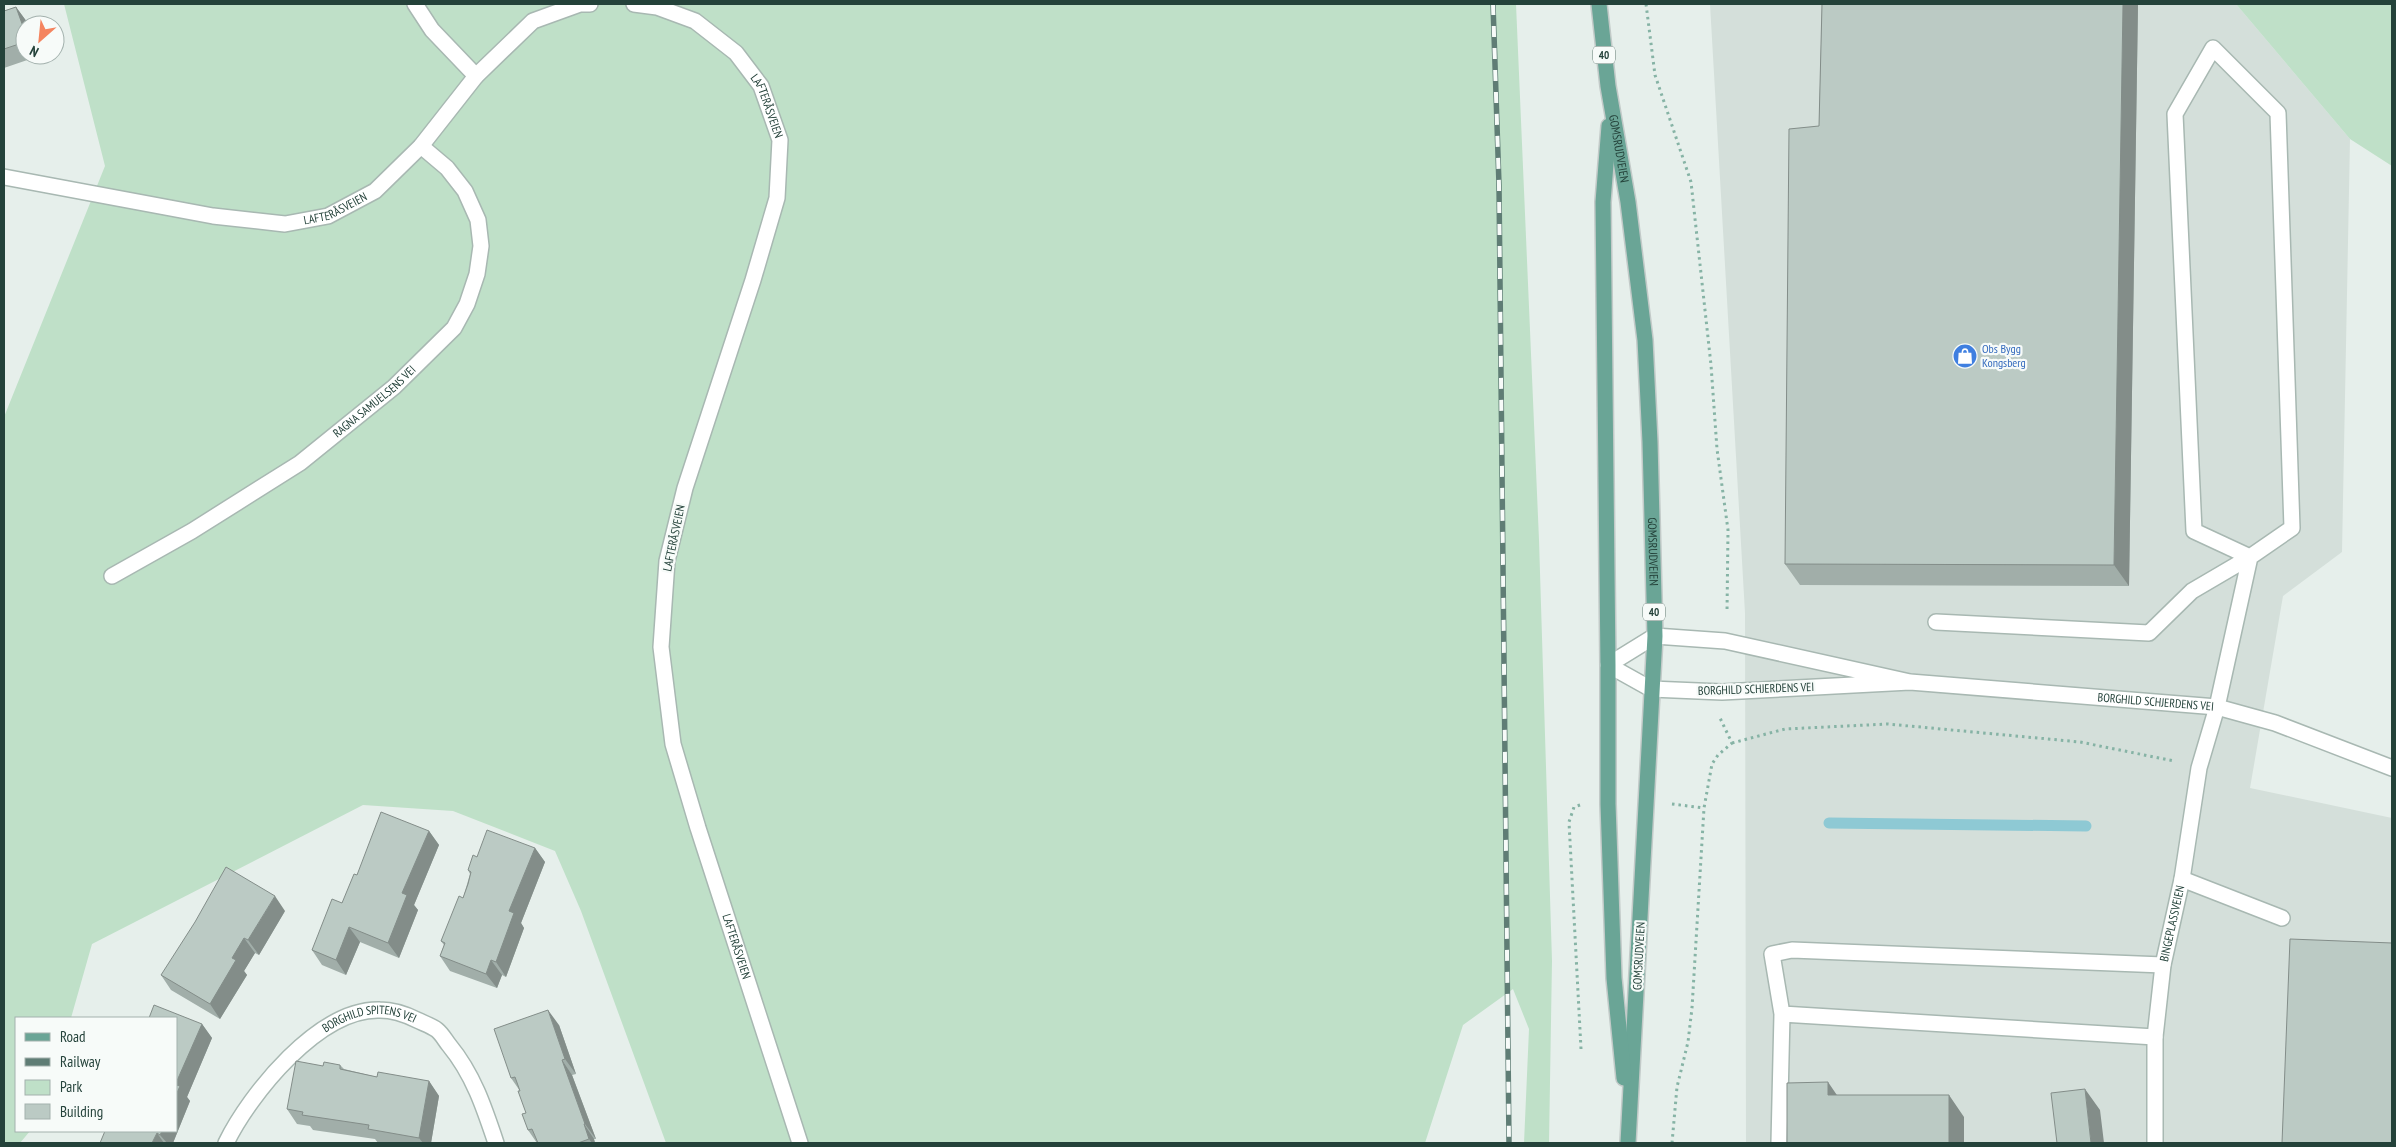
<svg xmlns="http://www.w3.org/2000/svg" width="2396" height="1147" font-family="'PT Sans Narrow',sans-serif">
<rect width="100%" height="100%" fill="#e6efeb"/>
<path fill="#d4dfda" d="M1710 4H2236L2350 139 2342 552 2283 596 2250 788 2392 818V1143H1746L1745 613Z"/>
<path fill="#bfe0c8" d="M64 4H1516L1539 540 1552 961 1549 1143H1524L1529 1029 1513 989 1463 1025 1425 1143H666L581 911 555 851 453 811 363 805 92 944 71 1018H16V1131H30L20 1143H4V417L105 166Z
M2236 4H2392V166L2350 139Z"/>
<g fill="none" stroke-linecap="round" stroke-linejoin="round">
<path stroke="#8ec9d4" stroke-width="11" d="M1829 823 2086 826"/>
<defs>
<path id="lane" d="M1936 622 2149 633 2192 591 2250 557 2292 528 2278 113 2213 48 2175 114 2194 531 2250 557 2217 707
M2182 879 2282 918
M1782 1014 2155 1037
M1779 1143 1782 1014 1772 954 1792 950 2163 965"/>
<g id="street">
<path d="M415 4 432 30 476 76"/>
<path id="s1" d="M634 4 657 7 695 21 736 53 761 86 780 140 777 198 753 280 685 488 667 561 661 647 673 744 698 828 800 1143"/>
<path id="s2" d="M4 177 213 216 285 224 328 216 375 191 421 146 476 76 533 21 580 4H590"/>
<path id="s3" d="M112 576 192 531 300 463 394 387 454 328 467 304 477 274 481 246 478 220 465 191 447 168 421 146"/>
<path id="s4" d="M1910 682 1722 692 1651 689 1608 665 1655 636 1725 641 1910 682 2217 707 2275 723 2392 768"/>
<path id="s5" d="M226 1143C250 1094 319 1008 380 1010 392 1010 407 1015 417 1020 423 1023 432 1026 437 1030 442 1034 445 1040 449 1045 473 1074 484 1107 496 1143"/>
<path id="s6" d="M2155 1143V1037L2163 965 2182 879 2199 768 2217 707"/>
</g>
<g id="primary">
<path id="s7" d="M1599 4 1608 86 1628 202 1645 340 1650 442 1655 636 1628 1143"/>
<path d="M1609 126 1603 202 1608 665V804L1614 978 1624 1078"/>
</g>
</defs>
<use href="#lane" stroke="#a8b8b2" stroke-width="18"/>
<use href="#street" stroke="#a8b8b2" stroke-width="18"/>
<use href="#primary" stroke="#c2cac8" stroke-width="18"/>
<path stroke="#86b3a5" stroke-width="3" stroke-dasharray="2.5 4" stroke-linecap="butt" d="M1646 4 1655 75 1691 182 1711 365 1717 449 1728 530 1727 612
M1732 743 1785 729 1888 724 2080 742 2174 761
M1672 804 1704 808
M1581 1049 1569 822 1574 807 1583 804
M1672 1143 1677 1087 1688 1042 1692 1008 1704 808 1712 764 1718 755 1732 743 1720 718"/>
<use href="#lane" stroke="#fff" stroke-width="15"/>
<use href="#street" stroke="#fff" stroke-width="15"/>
<use href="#primary" stroke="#6aa596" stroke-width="15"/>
<defs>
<path id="rail" d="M1493 4 1499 185 1509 1143"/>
</defs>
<use href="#rail" stroke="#5f7d75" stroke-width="5.5"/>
<use href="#rail" stroke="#f7fbf9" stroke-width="4" stroke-dasharray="11" stroke-linecap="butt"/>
</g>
<path fill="#a1aea9" d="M1822 4H2138L2129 586 1800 585 1785 564 1819 126Z
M16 7 27 22 28 25H25V55H38L39 56 4 68V11Z
M429 831 439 845 414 905 418 910 399 958 360 942 346 975 322 965 312 950 342 903 357 875Z
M535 848 545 862 521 923 524 928 506 977 502 975 497 988 450 971 440 956 444 945 441 941 463 898 470 874 468 870 477 857Z
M285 911 259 955 255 953 244 971 247 975 220 1019 171 990 161 975Z
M202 1024 212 1038 187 1097 190 1101 173 1143H100Z
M559 1025 576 1074 572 1075 596 1139H594L595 1143H537L528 1130 526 1113 520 1091 511 1078Z
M340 1065 344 1069 377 1077 429 1081 439 1096 431 1143H378L375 1139 313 1130 310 1126 297 1124 287 1109Z"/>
<path fill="#838d89" d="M2123 4H2138L2129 586 2114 565Z
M16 7 27 22 28 25H25V32Z
M429 831 439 845 414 905 418 910 399 958 388 943 402 893Z
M535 848 545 862 521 923 524 928 506 977 496 962 509 911Z
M275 896 285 911 259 955 248 940Z
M349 927 360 942 346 975 336 960Z
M244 938 255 953 244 971 247 975 220 1019 210 1004 232 958Z
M491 960 502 975 497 988 486 974Z
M548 1010 559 1025 576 1074 565 1059Z
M202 1024 212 1038 187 1097 190 1101 173 1143H167L160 1135 162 1131H176V1083Z
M562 1060 572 1075 596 1139 585 1124Z
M429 1081 439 1096 431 1143H423L419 1138Z
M1828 1082 1843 1104 1828 1095Z
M2085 1089 2100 1110 2104 1143H2091Z
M1949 1095 1964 1117V1143H1949Z
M584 1124 594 1139 595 1143H592L589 1139Z
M157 1133 164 1143H152Z"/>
<path fill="#bbcac4" stroke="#838d89" d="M1822 4H2123L2114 565 1785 564 1789 129 1819 126Z
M16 7 25 32V42L4 49V11Z
M381 812 429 831 402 893 407 895 388 943 349 927 336 960 312 950 332 899 342 903 354 874 357 875Z
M487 830 535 848 509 911 514 913 496 962 491 960 486 974 440 956 445 943 441 941 459 896 463 898 468 884 471 872 468 870 473 855 477 857Z
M226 867 275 896 248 940 244 938 232 958 236 960 210 1004 161 975 195 922Z
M2290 939 2392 943V1143H2282Z
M154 1005 202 1024 176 1083V1018H149Z
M548 1010 565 1059 562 1060 585 1124H584L589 1139 578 1143H538L532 1129 528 1130 522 1114 526 1113 518 1091H520L515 1077 511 1078 494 1029Z
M296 1061 323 1066 324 1062 340 1065V1069L377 1077 378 1072 429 1081 419 1138 368 1129 369 1125 302 1115 303 1112 287 1109Z
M1828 1082V1095H1949V1143H1787V1083Z
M176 1085 180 1086 176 1095Z
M2085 1089 2091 1143H2057L2051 1093Z
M105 1131H162L160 1135 157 1133 152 1143H100Z"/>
<defs>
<symbol id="shop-disc" viewBox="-11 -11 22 22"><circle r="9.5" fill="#3f7fe0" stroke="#f7fbf9"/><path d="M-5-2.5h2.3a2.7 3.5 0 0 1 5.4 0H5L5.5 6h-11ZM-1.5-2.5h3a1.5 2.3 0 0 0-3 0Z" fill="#fff"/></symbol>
</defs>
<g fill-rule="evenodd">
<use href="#shop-disc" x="1951" y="342" width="28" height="28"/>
</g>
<g text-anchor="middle" stroke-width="4.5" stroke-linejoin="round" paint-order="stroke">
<g fill="#f7fbf9" stroke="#637a73" stroke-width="1">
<rect x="1593" y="46.5" width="22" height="17" rx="4"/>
<rect x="1643" y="603.5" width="22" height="17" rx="4"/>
</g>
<g font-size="11" font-weight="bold" fill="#24423a">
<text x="1604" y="59">40</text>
<text x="1654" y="616">40</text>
</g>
<g font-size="12" fill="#24423a" stroke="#f7fbf9">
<text dy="4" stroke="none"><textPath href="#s1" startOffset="178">LAFTERÅSVEIEN</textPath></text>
<text dy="4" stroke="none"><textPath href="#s7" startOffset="146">GOMSRUDVEIEN</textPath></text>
<text dy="4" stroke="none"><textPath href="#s2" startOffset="338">LAFTERÅSVEIEN</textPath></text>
<text dy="4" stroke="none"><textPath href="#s3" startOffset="316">RAGNA SAMUELSENS VEI</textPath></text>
<text transform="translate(674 538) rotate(-78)" y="4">LAFTERÅSVEIEN</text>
<text dy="4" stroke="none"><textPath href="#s7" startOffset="551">GOMSRUDVEIEN</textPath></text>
<text transform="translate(1756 689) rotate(-2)" y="4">BORGHILD SCHJERDENS VEI</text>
<text dy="4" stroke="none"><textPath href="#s4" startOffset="870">BORGHILD SCHJERDENS VEI</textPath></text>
<text dy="4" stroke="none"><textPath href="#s6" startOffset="221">BINGEPLASSVEIEN</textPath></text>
<text dy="4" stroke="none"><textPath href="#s1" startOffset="1048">LAFTERÅSVEIEN</textPath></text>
<text transform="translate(1639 956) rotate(-87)" y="4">GOMSRUDVEIEN</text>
<text dy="4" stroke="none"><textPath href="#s5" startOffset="200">BORGHILD SPITENS VEI</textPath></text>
</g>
<g font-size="12" fill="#366cbe" stroke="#f7fbf9" text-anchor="start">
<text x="1982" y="353">Obs Bygg<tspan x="1982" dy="14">Kongsberg</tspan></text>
</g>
</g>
<rect width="2396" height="1147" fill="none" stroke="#24423a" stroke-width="10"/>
<rect x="15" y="1017" width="162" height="115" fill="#f7fbf9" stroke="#a3b1ad"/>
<rect x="25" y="1033" width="25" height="8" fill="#6aa596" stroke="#a3b1ad"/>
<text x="60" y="1042" font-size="15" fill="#24423a">Road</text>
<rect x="25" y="1058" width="25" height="8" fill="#5f7d75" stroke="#a3b1ad"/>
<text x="60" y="1067" font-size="15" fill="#24423a">Railway</text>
<rect x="25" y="1080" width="25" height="15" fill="#bfe0c8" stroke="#a3b1ad"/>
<text x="60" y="1092" font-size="15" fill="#24423a">Park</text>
<rect x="25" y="1104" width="25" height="15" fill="#bbcac4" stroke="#a3b1ad"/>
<text x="60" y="1117" font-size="15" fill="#24423a">Building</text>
<g transform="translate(40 40) rotate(207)"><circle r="24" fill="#f7fbf9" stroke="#a3b1ad"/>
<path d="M0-4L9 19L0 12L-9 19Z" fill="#f4845f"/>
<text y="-8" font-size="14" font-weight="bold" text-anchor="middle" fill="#24423a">N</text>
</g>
</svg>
